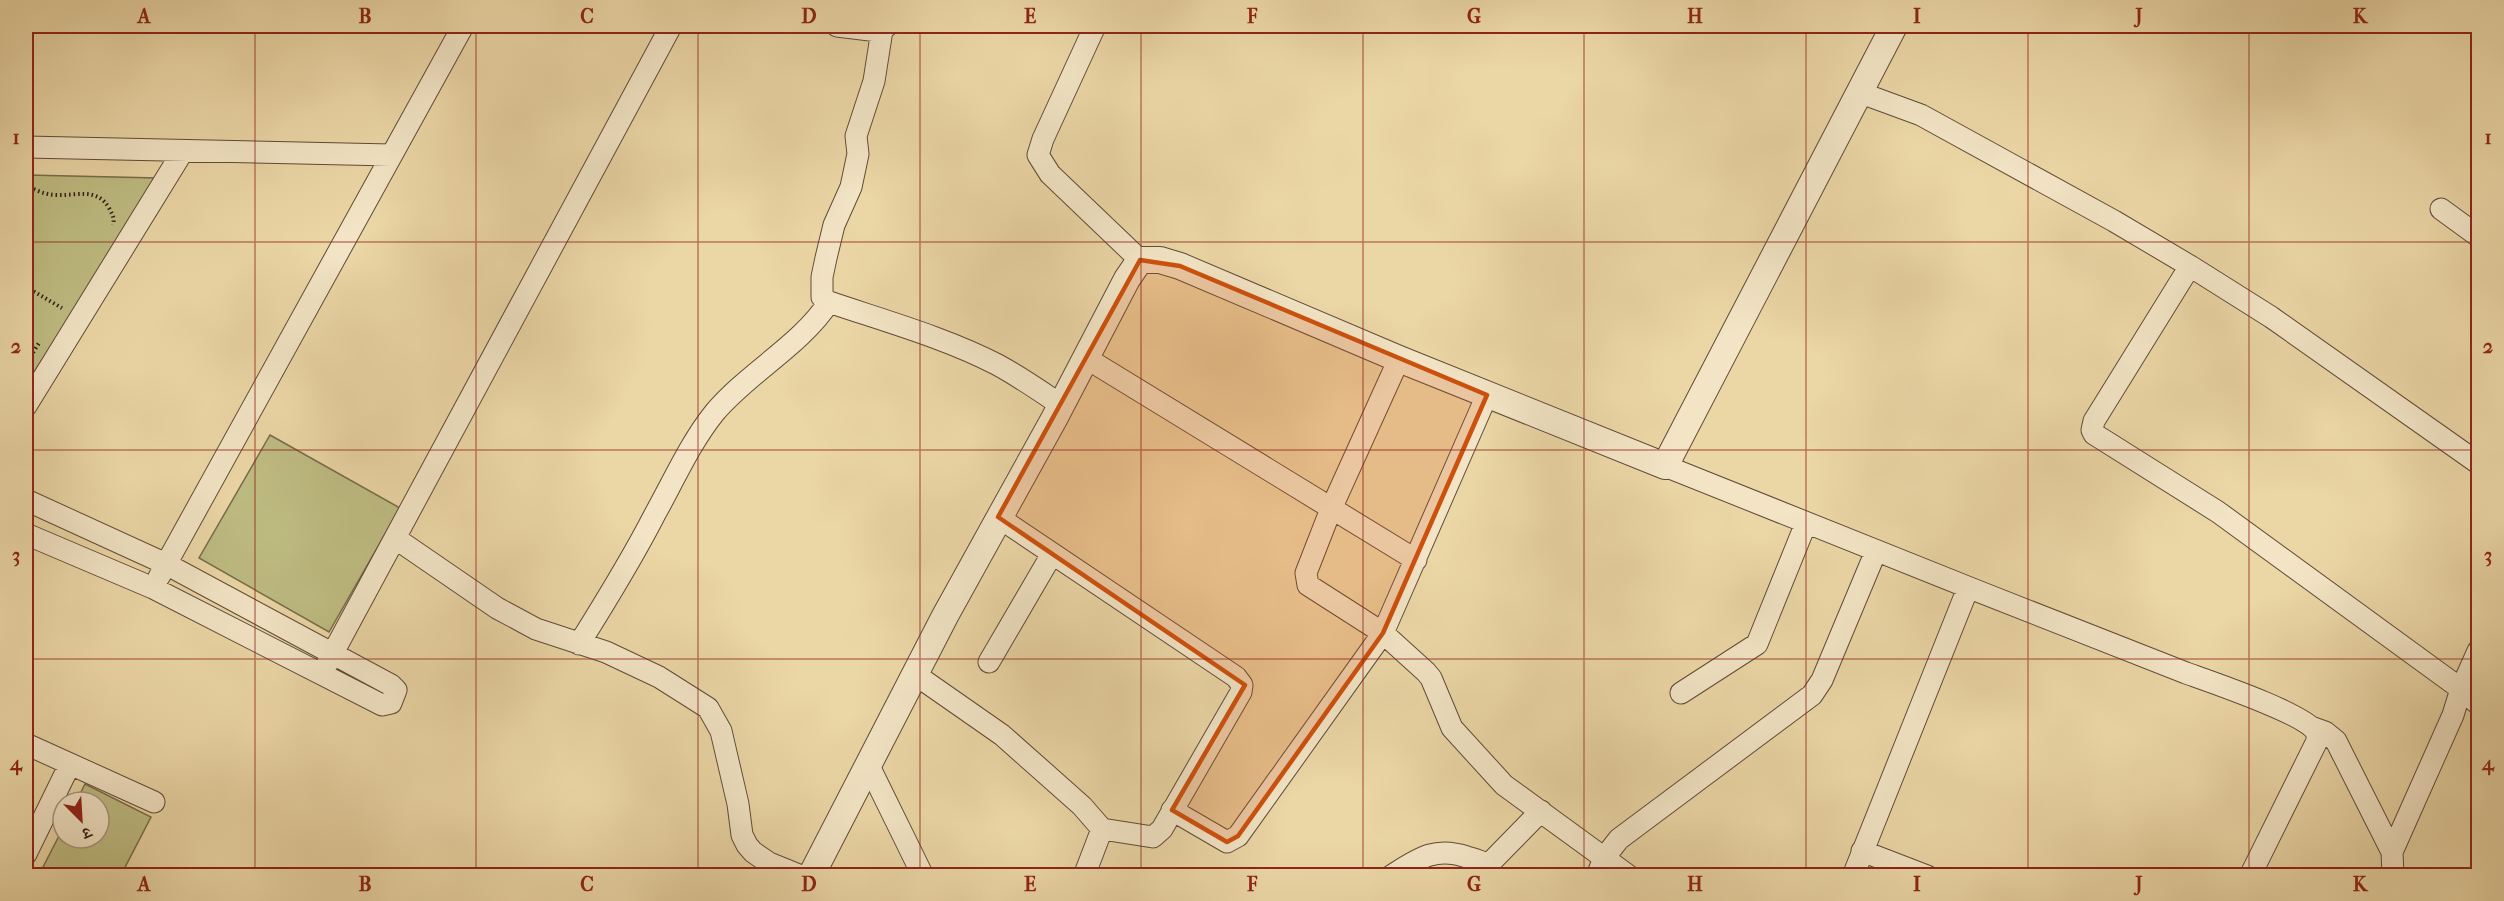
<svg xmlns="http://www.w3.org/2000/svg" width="2504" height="901" font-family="'IM FELL French Canon','Noto Serif Devanagari',serif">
<rect width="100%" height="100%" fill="#ebd6a6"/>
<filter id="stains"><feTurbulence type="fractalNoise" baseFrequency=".00333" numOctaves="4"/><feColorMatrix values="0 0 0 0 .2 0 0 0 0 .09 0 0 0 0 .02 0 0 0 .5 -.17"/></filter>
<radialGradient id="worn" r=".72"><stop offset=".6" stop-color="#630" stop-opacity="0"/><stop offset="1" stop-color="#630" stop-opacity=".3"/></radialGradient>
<path fill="#bebc82" stroke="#786c4a" stroke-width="1.5" d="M26 175 158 178 26 385Z
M270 435 400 508 329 632 199 558Z
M85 784 151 817 121 875H39L63 828V838H99V802H76Z"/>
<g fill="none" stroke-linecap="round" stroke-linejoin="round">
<defs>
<path id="minor" d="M837 26 878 31 887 26
M1095 26 1043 139 1038 155 1050 174 1140 260
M882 30 874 81 856 136 858 154 851 187 834 225 826 258 822 277V297L829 302C885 321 946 338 998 365 1020 377 1040 391 1061 405
M1861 93 1921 115 2114 221 2190 266 2271 317 2478 463
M26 147 391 155
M2441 209 2478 236
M2190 266 2094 421 2092 430 2094 434 2218 512 2461 689 2478 704
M1086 358 1416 560
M1399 359 1331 509 1306 573 1308 585 1383 633 1426 672 1431 678 1452 728 1504 785 1629 876
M26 406 183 151
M1665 466C1838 536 2012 605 2186 673 2211 682 2306 714 2317 733V741L2250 876
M26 500 166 564 391 685 396 690 391 703 382 705 153 588 26 534
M395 538 497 608 536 629 606 652 659 677 708 708 721 731 738 804 742 835 747 845 753 852 769 863 801 876
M159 577 463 26
M579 644C606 601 632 559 655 514 674 480 690 443 715 412 749 372 801 345 829 302
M989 662 1052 554
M327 664 671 26
M916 675 1002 735 1082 806 1102 829 1153 837 1162 829 1241 692 1242 685 1236 677 998 517
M1681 693 1757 644 1806 523
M2314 728 2325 732 2336 741 2392 852
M26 744 154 802
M869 766 923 876
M1172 810 1227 842 1238 836 1383 633 1487 395
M1862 851 1927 876
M26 854 69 766
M1084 876 1102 829
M1391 876C1418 859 1434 846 1467 857 1474 859 1480 860 1485 864L1486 870
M1484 876 1491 862 1541 811
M1597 876 1604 858 1619 839 1812 695 1822 680 1876 551
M1853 876 1968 588
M2393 876 2392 852 2453 715 2461 689 2478 651"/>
<path id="tertiary" d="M811 876 945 616 1054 419 1127 279 1140 260H1160L1180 266 1399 359 1665 466 1894 26"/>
</defs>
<use href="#minor" stroke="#604b37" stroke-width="23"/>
<use href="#tertiary" stroke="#604b37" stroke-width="28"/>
<path stroke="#321d12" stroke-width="4" stroke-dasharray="1.5 3" stroke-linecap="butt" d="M26 185C35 190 45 195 57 195 76 196 97 187 109 208 112 214 115 218 113 225
M26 257 32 247
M26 268 27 278 26 284
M26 287 62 308
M26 364 39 343"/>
<use href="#minor" stroke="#f2e4c5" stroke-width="21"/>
<use href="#tertiary" stroke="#f2e4c5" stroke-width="26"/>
</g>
<path fill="#cd500d" fill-opacity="0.2" stroke="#cd500d" stroke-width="4.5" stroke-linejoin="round" d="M1140 260 1180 266 1487 395 1383 633 1238 836 1227 842 1172 810 1245 685 998 517Z"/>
<path fill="none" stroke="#8f2418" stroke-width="1.5" stroke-opacity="0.55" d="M255 26V876M476 26V876M698 26V876M920 26V876M1141 26V876M1363 26V876M1584 26V876M1806 26V876M2028 26V876M2249 26V876M26 242H2478M26 450H2478M26 659H2478"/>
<rect width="2504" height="901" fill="none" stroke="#ebd6a6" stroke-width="66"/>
<g transform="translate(81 820) rotate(156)"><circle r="28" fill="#f2e4c5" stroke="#a5947d" stroke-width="1.5"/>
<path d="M0-4.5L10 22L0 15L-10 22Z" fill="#8f2418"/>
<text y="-9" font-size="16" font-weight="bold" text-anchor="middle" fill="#321d12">उ</text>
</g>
<rect x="33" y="33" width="2438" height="835" fill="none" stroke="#8f2418" stroke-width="2"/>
<g font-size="20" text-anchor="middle" font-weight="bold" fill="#8f2418">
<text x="144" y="23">A</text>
<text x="365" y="23">B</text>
<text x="587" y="23">C</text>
<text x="809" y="23">D</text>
<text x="1030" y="23">E</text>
<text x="1252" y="23">F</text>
<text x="1474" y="23">G</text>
<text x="1695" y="23">H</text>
<text x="1917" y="23">I</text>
<text x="2139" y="23">J</text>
<text x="2360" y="23">K</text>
<text x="16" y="144">1</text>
<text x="2488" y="144">1</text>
<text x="16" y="353">2</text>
<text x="2488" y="353">2</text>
<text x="16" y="562">3</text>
<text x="2488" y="562">3</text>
<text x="16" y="770">4</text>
<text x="2488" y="770">4</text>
<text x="144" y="891">A</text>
<text x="365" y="891">B</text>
<text x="587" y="891">C</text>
<text x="809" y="891">D</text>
<text x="1030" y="891">E</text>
<text x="1252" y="891">F</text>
<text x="1474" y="891">G</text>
<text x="1695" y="891">H</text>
<text x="1917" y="891">I</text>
<text x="2139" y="891">J</text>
<text x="2360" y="891">K</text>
</g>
<rect width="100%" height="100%" filter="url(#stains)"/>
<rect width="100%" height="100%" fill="url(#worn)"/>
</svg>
